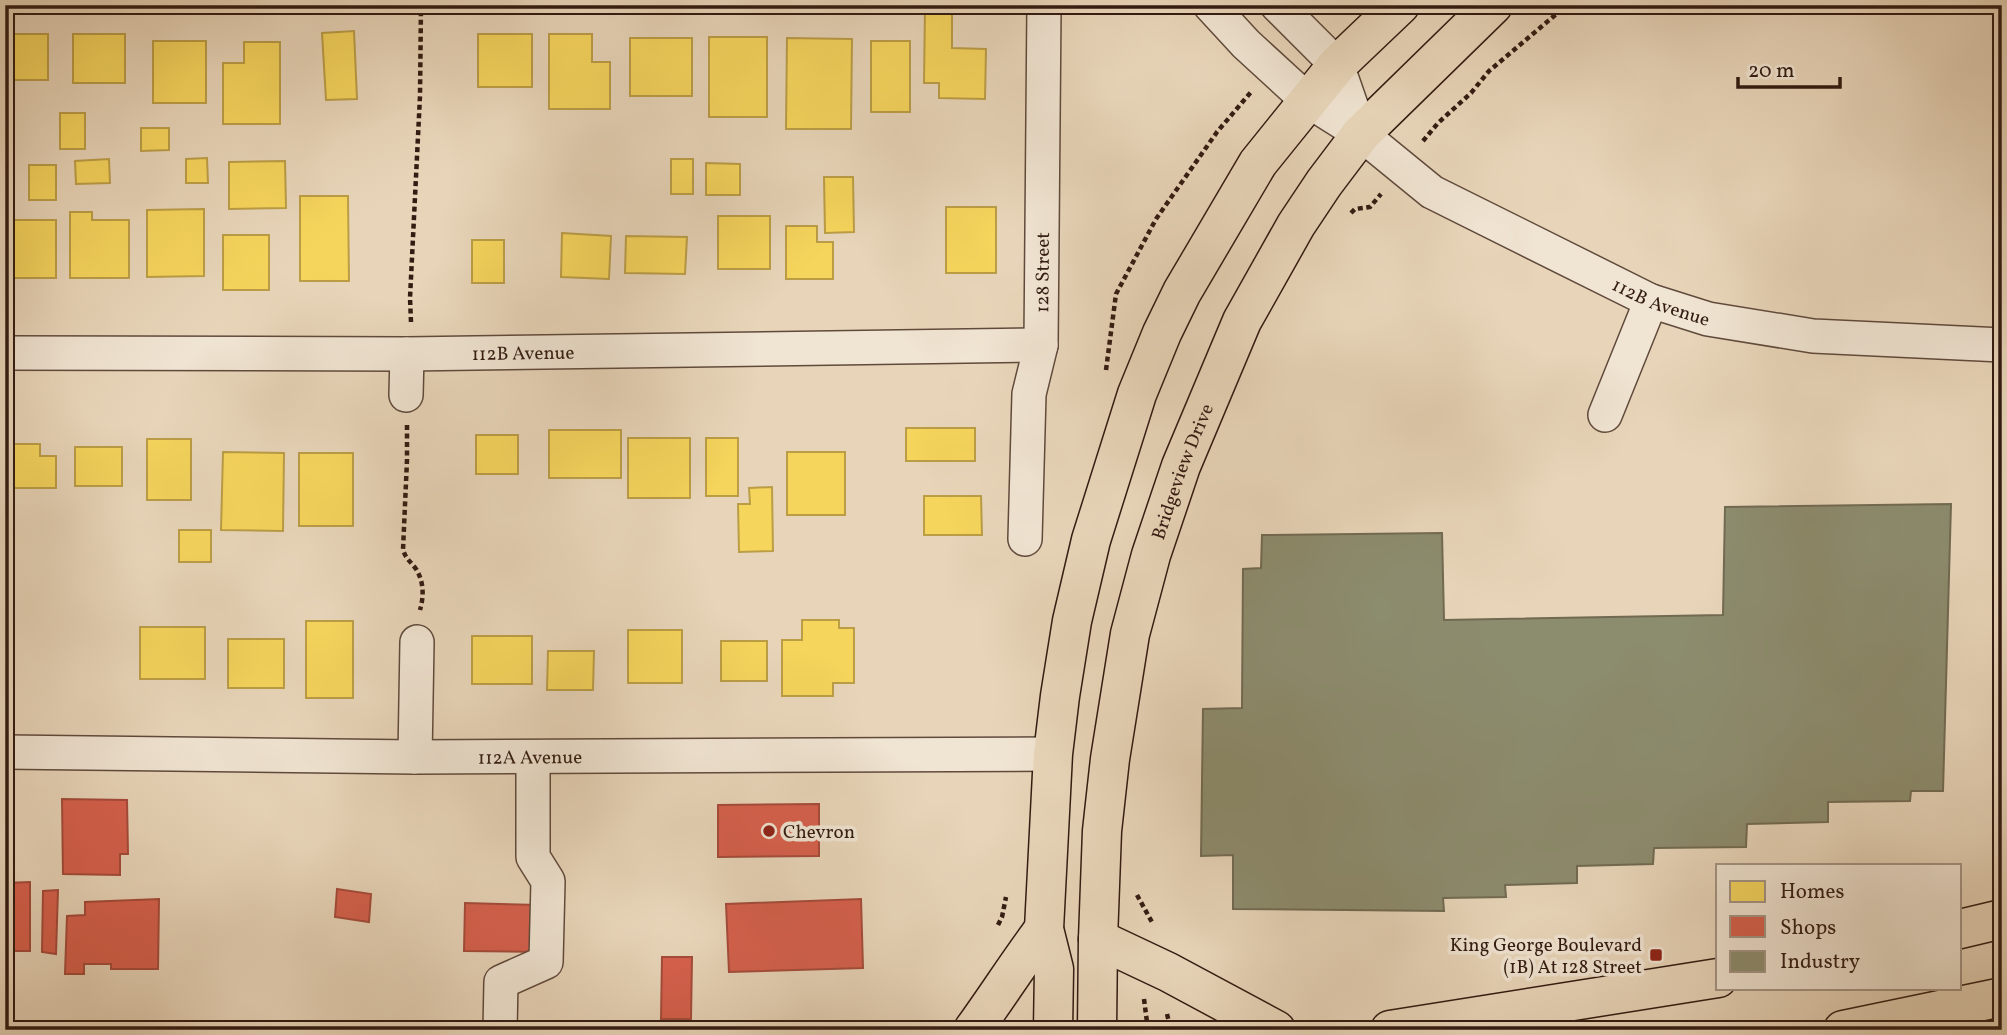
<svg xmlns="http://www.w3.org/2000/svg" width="2007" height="1035" font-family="Vollkorn,serif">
<rect width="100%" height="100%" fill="#e8d5b9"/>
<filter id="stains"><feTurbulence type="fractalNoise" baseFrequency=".00286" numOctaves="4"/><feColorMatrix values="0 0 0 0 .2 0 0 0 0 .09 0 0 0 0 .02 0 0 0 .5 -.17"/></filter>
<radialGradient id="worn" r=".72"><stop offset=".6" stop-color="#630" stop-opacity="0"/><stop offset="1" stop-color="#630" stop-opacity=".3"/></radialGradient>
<path fill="#f6d55c" stroke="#bb9d46" stroke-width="2" d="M925 8H952V48L986 49 985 99 939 98V83H924Z
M354 31 357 99 326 100 322 33Z
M5 34H48V80H5Z
M73 34H125V83H73Z
M478 34H532V87H478Z
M549 34H592V62H610V109H549Z
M709 37H767V117H709Z
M630 38H692V96H630Z
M787 38 852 39 851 129H786Z
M153 41H206V103H153Z
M871 41H910V112H871Z
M244 42H280V124H223V63H244Z
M60 113H85V149H60Z
M141 128H169V150L141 151Z
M207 158 208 183H186V159Z
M109 159 110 183 76 184 75 161Z
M671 159H693V194H671Z
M285 161 286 208 229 209V162Z
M706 163 740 164V195H706Z
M29 165H56V200H29Z
M824 177H853L854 232 825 233Z
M300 196H348L349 281H300Z
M946 207H996V273H946Z
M204 209V276L147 277V210Z
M70 212H92V220H129V278H70Z
M718 216H770V269H718Z
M5 220H56V278H5Z
M786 226H817V242H833V279H786Z
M562 233 611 236 609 279 561 277Z
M223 235H269V290H223Z
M626 236 687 237 685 274 625 273Z
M472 240H504V283H472Z
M906 428H975V461H906Z
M549 430H621V478H549Z
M476 435H518V474H476Z
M628 438H690V498H628Z
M706 438H738V496H706Z
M147 439H191V500H147Z
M5 444H40V456H56V488H5Z
M75 447H122V486H75Z
M223 452 284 453 283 531 221 530Z
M787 452H845V515H787Z
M299 453H353V526H299Z
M772 487 773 551 739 552 738 504H750L749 488Z
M924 496H981L982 535H924Z
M179 530H211V562H179Z
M802 620H839V628H854V683H833V696H782V640H802Z
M306 621H353V698H306Z
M140 627H205V679H140Z
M628 630H682V683H628Z
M472 636H532V684H472Z
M228 639H284V688H228Z
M721 641H767V681H721Z
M548 651H594L593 690H547Z"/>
<path fill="#d6604d" stroke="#a54b3b" stroke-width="2" d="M62 799 127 800 128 854H120V875L63 874Z
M819 804V856L718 857V805Z
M30 882V951H5V883Z
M337 889 371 894 369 922 335 917Z
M58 890 56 954 42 952 43 891Z
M159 899 158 969H111V964H84V974H65L67 916 85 915V902Z
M861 899 863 968 729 972 726 904Z
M465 903 539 905V952L464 951Z
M662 957H692L691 1019H661Z"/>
<path fill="#8c8c6e" stroke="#716a52" stroke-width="2" d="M1951 504 1943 791H1911L1910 801 1828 802V822L1747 824 1746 847 1654 848 1653 864 1577 866V883L1505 885 1506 897 1443 898 1444 911 1233 909V855L1201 856 1203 709 1242 708 1243 569 1261 568 1262 535 1442 533 1444 620 1723 615 1725 507Z"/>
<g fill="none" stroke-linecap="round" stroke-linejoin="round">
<defs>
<g id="minor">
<path id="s1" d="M1210 5 1246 44 1307 100 1361 134 1432 192 1651 301 1708 319 1813 336 2002 345"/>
<path d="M1277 5 1337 65 1361 134"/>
<path id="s2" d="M5 353 407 354 1041 345"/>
<path d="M406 395 407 354"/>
<path d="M1605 415 1651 301"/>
<path id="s3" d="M1025 539 1029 394 1041 345 1044 5"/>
<path id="s4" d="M5 752 415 757 1053 754"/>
<path d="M415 757 417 642"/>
<path d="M500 1030 501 982 546 962 548 881 533 857V757"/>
</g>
<g id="major">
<path d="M1960 929 2002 919"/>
<path d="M1098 939 1168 972 1276 1030"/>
<path d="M973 1030C997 997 1019 962 1044 929"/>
<path d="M1053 1030 1054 969 1044 929 1053 754 1060 696 1072 621 1091 540 1137 394 1162 333 1182 292 1258 163 1337 65 1400 5"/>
<path id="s5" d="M1097 1030 1098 939 1102 831 1110 759 1130 634 1151 555 1181 466 1242 321 1296 225 1324 183 1361 134 1493 5"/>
<path d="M1390 1030 1718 978"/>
<path d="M1843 1030 2002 997"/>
</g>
</defs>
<use href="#minor" stroke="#604a3c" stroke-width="36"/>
<use href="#major" stroke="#321b12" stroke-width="41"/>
<path stroke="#321b12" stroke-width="4.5" stroke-dasharray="5 3.5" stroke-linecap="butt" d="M1423 141 1438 123 1471 93 1489 71 1567 5
M1351 213 1355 209 1370 207 1381 194
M411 322 410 298 420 96 421 5
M1106 370 1116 294 1156 219 1217 132 1251 92
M407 425V460L403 550C406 559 411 562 416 569 424 582 424 596 420 610
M1137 895 1153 924
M998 925 1002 917 1006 897
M1144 999 1148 1030
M1167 1014 1170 1026"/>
<use href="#minor" stroke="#f0e4d2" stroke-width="33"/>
<use href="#major" stroke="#e8d5b9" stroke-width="38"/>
</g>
<g fill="#8f2418" stroke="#f0e4d2" stroke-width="2.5">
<circle cx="769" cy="831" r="7"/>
<rect x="1649" y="948" width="14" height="14" rx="3.5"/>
</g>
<g text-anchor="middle" stroke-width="7" stroke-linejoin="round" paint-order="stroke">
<g font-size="19" fill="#321b12" stroke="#f0e4d2">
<text dy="7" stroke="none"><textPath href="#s3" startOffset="268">128 Street</textPath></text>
<text dy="7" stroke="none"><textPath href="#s1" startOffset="546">112B Avenue</textPath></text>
<text dy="7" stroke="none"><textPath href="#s2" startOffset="518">112B Avenue</textPath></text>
<text dy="7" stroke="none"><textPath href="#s5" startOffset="569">Bridgeview Drive</textPath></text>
<text dy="7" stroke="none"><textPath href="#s4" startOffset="525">112A Avenue</textPath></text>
</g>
<g font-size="19" fill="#321b12" stroke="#f0e4d2" text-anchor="start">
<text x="783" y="838">Chevron</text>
<text x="1642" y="951" text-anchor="end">King George Boulevard<tspan x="1642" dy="22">(1B) At 128 Street</tspan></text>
</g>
</g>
<rect width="2007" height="1035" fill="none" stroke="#e8d5b9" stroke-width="28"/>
<rect x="7" y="7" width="1993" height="1021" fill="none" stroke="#321b12" stroke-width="3.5"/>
<rect x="14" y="14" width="1979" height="1007" fill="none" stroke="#321b12" stroke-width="2"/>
<rect x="1716" y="864" width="245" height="126" fill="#f0e4d2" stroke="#a49485" stroke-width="2"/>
<rect x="1730" y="881" width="35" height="21" fill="#f6d55c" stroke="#a49485" stroke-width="2"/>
<text x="1780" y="898" font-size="21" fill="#321b12">Homes</text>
<rect x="1730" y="916" width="35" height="21" fill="#d6604d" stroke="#a49485" stroke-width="2"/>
<text x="1780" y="934" font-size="21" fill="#321b12">Shops</text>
<rect x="1730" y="951" width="35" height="21" fill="#8c8c6e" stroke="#a49485" stroke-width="2"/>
<text x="1780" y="968" font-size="21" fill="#321b12">Industry</text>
<path d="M1738 77v10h102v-10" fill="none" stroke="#321b12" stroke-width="3.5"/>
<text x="1748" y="77" font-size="21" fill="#321b12" stroke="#f0e4d2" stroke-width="5" paint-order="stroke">20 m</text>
<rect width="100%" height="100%" filter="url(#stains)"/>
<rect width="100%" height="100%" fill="url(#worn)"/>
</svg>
